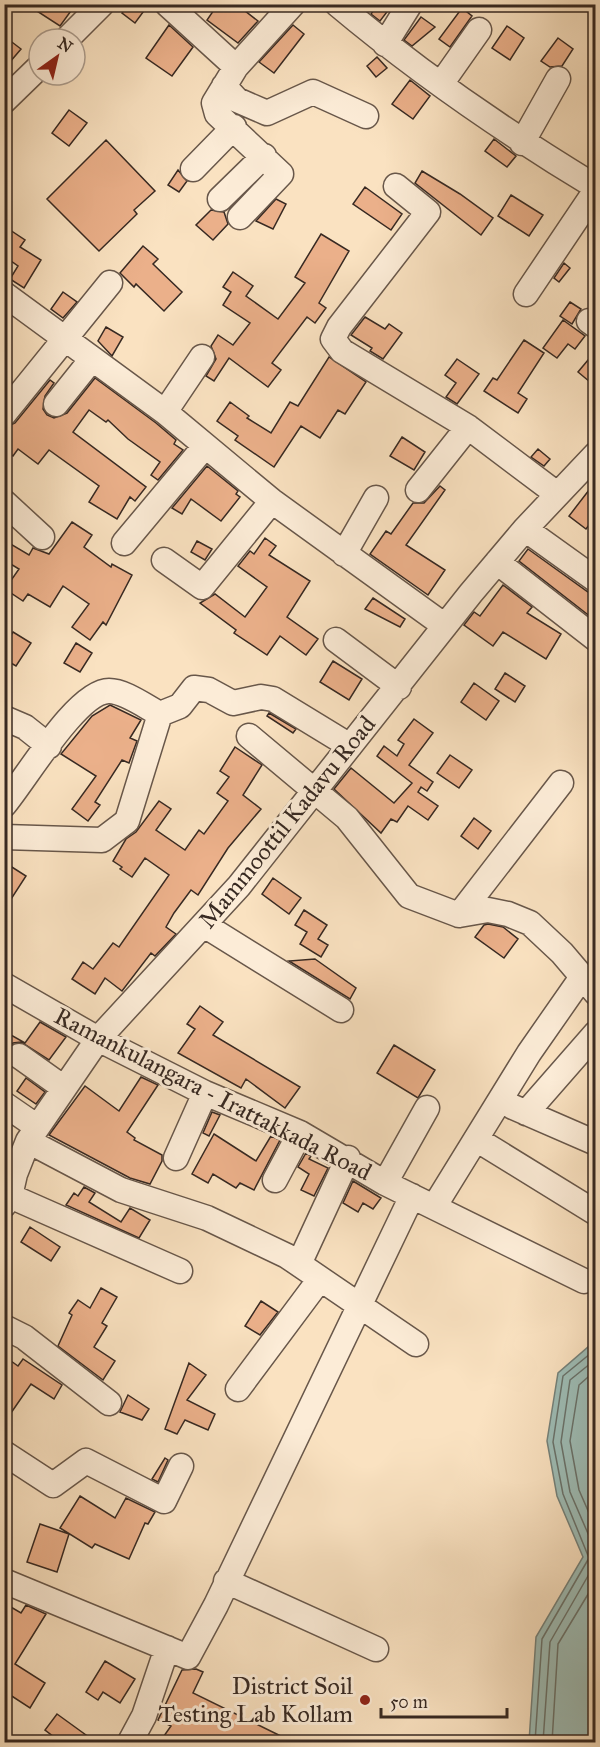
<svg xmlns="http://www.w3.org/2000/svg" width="600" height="1747" font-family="'IM FELL Great Primer',serif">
<rect width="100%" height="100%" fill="#fae2c1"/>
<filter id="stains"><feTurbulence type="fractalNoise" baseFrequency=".00333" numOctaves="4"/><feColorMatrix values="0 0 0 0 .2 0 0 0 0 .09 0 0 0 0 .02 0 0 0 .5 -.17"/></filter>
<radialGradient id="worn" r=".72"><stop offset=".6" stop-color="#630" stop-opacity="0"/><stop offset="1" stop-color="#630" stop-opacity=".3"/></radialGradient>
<path fill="#9ebdb6" stroke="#75827b" stroke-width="1.5" d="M595 1341V1742H529L536 1637 583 1557 557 1496 547 1441 558 1373Z"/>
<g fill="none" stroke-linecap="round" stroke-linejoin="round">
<path stroke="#6a736c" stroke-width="1.5" d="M596 1359 570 1380 561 1442 570 1492 596 1552
M596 1370 579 1385 570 1441 579 1490 596 1529
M535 1742 542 1639 589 1558 563 1494 553 1442 563 1376 596 1349
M543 1742 550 1642 596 1562
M552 1742 558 1644 596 1581"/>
</g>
<path fill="#ebb08a" stroke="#372922" stroke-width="1.5" d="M26 4H76L60 26Z
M128 4H149L135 23 122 13Z
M218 4H236L258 21 238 43 207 20Z
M378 4H393L380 21 371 14Z
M462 8 472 16 450 47 439 39Z
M421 17 435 27 412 46 404 40Z
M169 25 193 47 172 76 146 58Z
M293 25 304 34 274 73 259 62Z
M507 26 524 38 510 60 492 48Z
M4 36 21 49 4 69Z
M558 38 573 49 562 66 550 67 541 61Z
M377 57 387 68 376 77 367 66Z
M410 80 430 96 413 119 392 104Z
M69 110 87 123 69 146 52 133Z
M494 139 516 156 507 167 485 151Z
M106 140 155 191 134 210 137 214 99 251 47 199Z
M178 170 187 181 179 192 168 185Z
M422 171 460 194 493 218 481 235 415 183Z
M365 187 402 214 391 230 353 204Z
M511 195 543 215 529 236 498 216Z
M276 199 286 204 273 229 256 221Z
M211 210 224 212 228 224 213 240 196 225Z
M4 226 25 240 20 247 41 260 24 288 10 279 18 266 4 256Z
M321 234 349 251 319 303 326 308 315 323 307 317 272 363 281 370 268 387 229 358 214 381 206 376 216 359 211 346 218 335 233 345 250 323 223 305 231 292 223 287 233 272 253 286 246 296 278 319 305 283 295 277Z
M143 246 158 259 153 264 182 292 164 311 136 284 134 287 120 273Z
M564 263 570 268 559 282 554 278Z
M63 292 77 302 63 318 51 309Z
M570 302 581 309 572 324 560 316Z
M365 317 385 329 389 324 402 333 383 359 370 351 372 348 351 335Z
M563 320 585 336 575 349 568 344 557 358 543 348Z
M106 327 123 337 112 356 98 341Z
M524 340 544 353 518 393 527 399 518 413 484 391 493 378 497 380Z
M329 357 366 382 345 414 338 410 320 438 301 426 274 467 235 440 238 436 217 421 230 402 249 416 247 418 271 433 290 402 298 406Z
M457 359 479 374 457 404 446 397 456 383 445 375Z
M588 360 596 366V387L578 372Z
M95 378 156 423 176 440 174 444 183 450 158 480 151 475 160 462 128 439 108 420 106 422 89 410 73 432 146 487 135 501 130 497 117 519 89 502 99 486 49 450 38 464 18 449 13 456 4 451V428L15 423 50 380 54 383 45 396 43 409 47 415 54 418 67 413Z
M402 437 425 452 414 470 390 456Z
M538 449 550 459 544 466 531 457Z
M207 466 238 491 236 494 240 497 221 521 191 499 182 514 172 508Z
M596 481V516L586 529 569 516Z
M440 486 445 490 406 545 445 570 428 595 370 554 386 531 391 534 413 503H424Z
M72 522 92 535 84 547 111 567 112 564 132 575 106 625 103 622 90 640 72 627 89 604 63 586 50 607 28 594 23 601 5 589 19 569 4 560V540L29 555 33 548 49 554Z
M265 538 276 546 269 555 310 581 287 617 318 639 306 655 280 636 267 655 234 633 236 630 200 603 215 594 245 617 267 587 238 566 250 551 254 554Z
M197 541 212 549 205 560 191 552Z
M528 549 588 592 596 594V621L519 561Z
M503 585 532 607 527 613 561 634 546 659 503 632 493 646 464 625 474 612 480 616Z
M373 598 405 619 400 627 365 609Z
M13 632 31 643 16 666 4 659V646Z
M76 643 92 653 80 672 64 663Z
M333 661 362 679 349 700 320 682Z
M505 673 525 686 515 702 495 689Z
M474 683 499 701 486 720 461 702Z
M110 705 141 720 130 738 137 741 129 763 122 760 95 802 100 805 88 821 72 809 96 776 61 754 92 716Z
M269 713 296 729 293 733 267 716Z
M414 719 433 733 409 765 433 782 427 791 421 787 418 792 438 806 428 820 408 806 397 822 391 819 381 833 334 789 351 768 394 803 412 783 377 756 384 746 397 756 404 744 398 740Z
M235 747 262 765 243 795 261 809 228 848 198 895 191 890 174 913 166 927 176 934 155 956 151 953 122 991 105 978 95 994 72 979 83 962 93 969 113 943 119 947 169 875 145 858 132 877 120 869 122 867 113 861 126 839 136 832 159 801 171 809 156 830 185 850 199 830 204 834 228 801 217 793 229 777 220 771Z
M450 755 472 770 459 788 437 773Z
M474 818 491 831 478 849 461 836Z
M4 862 26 876 4 910Z
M273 878 301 898 289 914 262 894Z
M304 910 327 925 318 939 328 945 321 957 300 944 307 932 295 925Z
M488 924 503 927 518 939 504 958 475 937 484 925Z
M315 959 356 988 350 999 289 961Z
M200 1006 223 1022 213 1035 300 1087 285 1108 246 1079 241 1088 178 1053 195 1029 187 1024Z
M40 1022 66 1037 49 1060 21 1042 13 1043 4 1054V1031L25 1043Z
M394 1045 435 1070 418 1098 377 1073Z
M141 1077 158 1085 127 1132 135 1138 134 1140 162 1155V1161L150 1184 130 1178 49 1135 85 1086 119 1111Z
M26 1078 45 1092 36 1104 17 1091Z
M212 1112 220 1115 209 1136 203 1133Z
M214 1134 256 1161 271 1136 280 1140 254 1190 240 1183 236 1188 213 1174 208 1183 192 1174Z
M306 1153 311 1156 309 1159 328 1168 314 1196 301 1190 309 1174 298 1167Z
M353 1181 381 1198 373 1209 363 1203 358 1212 343 1203Z
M84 1187 95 1193 89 1202 121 1222 130 1208 150 1220 139 1238 66 1205 74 1193 78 1196Z
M30 1227 60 1247 51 1261 21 1242Z
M101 1288 117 1297 102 1323 107 1326 94 1347 115 1361 103 1380 58 1346 72 1315 69 1313 78 1300 90 1308Z
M261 1301 278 1312 260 1335 245 1326Z
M4 1356 18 1366 23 1359 62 1385 54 1399 31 1384 4 1423Z
M189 1363 206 1375 187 1400 215 1414 208 1430 185 1420 177 1434 165 1429Z
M128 1395 149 1409 142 1420 120 1412Z
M165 1458 168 1460 158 1482 152 1479Z
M80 1496 115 1518 126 1498 155 1512 148 1524 145 1523 129 1559 95 1544 92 1548 60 1528Z
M40 1524 69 1534 57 1572 27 1562Z
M4 1603 21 1613 26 1605 46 1614 15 1664 45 1683 30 1708 4 1691Z
M105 1661 135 1679 120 1703 103 1692 98 1700 86 1692Z
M196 1669 203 1672 193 1693 295 1743H159L171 1726 158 1720 182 1670Z
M57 1714 97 1743H62L45 1730Z"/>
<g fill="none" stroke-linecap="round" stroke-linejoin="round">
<defs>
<path id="minor" d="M167 4 236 67
M337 4C418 72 505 132 596 187
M67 39 102 4
M385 44 410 4
M441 84 479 30
M224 86 237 100 267 113 313 92 366 116
M4 101 39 67
M522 143 558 79
M193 169 234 127
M396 186 428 212 339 327 333 339 342 351 468 427 557 494
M220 199 264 156
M240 217 281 174 217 114 214 103 236 67 293 4
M4 294 165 412 272 501 445 626
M526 294 596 190
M589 321 596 326
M56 404 92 359
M165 412 202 357
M4 414 110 283
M418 490 468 427
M4 502 42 537
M525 529 596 580
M124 543 205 446
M344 554 376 498
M164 560 202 587 272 501
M497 562 596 639
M336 640 399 687
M4 718 25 727 49 746
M249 736 347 818 409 896 459 915 488 910 508 914 530 923 562 953 596 993
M4 805C26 779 77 691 109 691 125 691 146 707 160 714L180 706 194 688 209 690 233 703 261 697 273 699 350 746
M4 837 102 840 127 821 160 714
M459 915 561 783
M204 925 341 1010
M4 985 98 1039 205 1093 300 1133 385 1183 584 1281
M19 1056 64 1088
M4 1104 36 1126
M513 1107 596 1143
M526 1113 596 1033
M476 1139 596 1213
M28 1141 121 1190 207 1218 287 1256 416 1344
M176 1158 205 1093
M275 1180 300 1133
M385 1183 427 1108
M10 1196 180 1271
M4 1205 10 1196 15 1174 28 1141 98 1039 239 886 471 593 525 529 596 454
M434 1207 529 1053 582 977
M299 1264 348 1158
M4 1327 24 1337 109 1403
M238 1389 320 1279
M4 1453 53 1485 86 1461 164 1501 181 1466
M4 1581 188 1657 216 1605 412 1196
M226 1581 376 1649
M130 1742 144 1716 167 1648"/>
</defs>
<use href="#minor" stroke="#68574a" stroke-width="27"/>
<use href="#minor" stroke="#fcecd7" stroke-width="24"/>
</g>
<circle fill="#8f2418" stroke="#fcecd7" stroke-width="2" cx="365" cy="1700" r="6"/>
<g text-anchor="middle" stroke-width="6" stroke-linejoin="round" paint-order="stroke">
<g font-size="24" fill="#372922" stroke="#fcecd7">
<text transform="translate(287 822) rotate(-51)" y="8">Mammoottil Kadavu Road</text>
<text transform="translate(213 1094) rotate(27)" y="8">Ramankulangara - Irattakkada Road</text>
</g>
<g font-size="24" fill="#372922" stroke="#fcecd7" text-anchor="end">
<text x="353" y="1694">District Soil<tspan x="353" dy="28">Testing Lab Kollam</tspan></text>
</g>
</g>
<rect width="600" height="1747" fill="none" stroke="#fae2c1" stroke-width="24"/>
<rect x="6" y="6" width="588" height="1735" fill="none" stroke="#372922" stroke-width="3"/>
<rect x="12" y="12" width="576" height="1723" fill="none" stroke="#372922" stroke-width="1.5"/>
<g transform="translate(57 57) rotate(34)"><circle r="28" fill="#fcecd7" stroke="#ad9e8f" stroke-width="1.5"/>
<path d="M0-4.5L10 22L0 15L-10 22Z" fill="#8f2418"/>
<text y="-9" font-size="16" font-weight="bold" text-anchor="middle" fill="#372922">N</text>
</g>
<path d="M381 1708v9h126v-9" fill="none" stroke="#372922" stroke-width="3"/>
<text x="390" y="1708" font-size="18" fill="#372922" stroke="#fcecd7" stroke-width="4.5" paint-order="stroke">50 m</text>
<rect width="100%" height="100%" filter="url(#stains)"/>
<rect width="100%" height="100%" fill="url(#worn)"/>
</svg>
